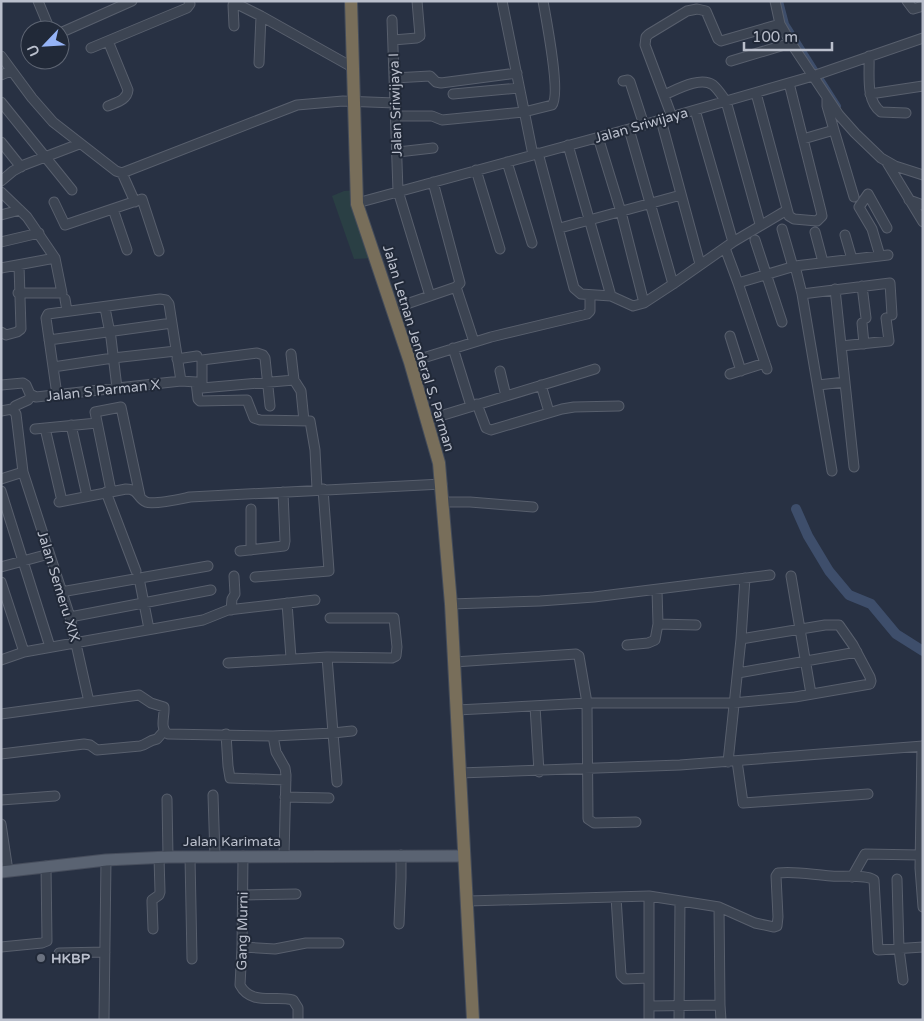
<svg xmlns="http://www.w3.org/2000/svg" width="924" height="1021" font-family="'Varela Round',sans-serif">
<rect width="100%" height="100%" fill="#283143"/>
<path fill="#2a3f44" d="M357 190 375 258 354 259 332 196 344 191Z"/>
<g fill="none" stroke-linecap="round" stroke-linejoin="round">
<path stroke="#3e4e6b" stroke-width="6" d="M780 1 786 24 838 106"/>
<path stroke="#3e4e6b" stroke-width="10" d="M796 509 808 536 829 571 849 595 871 604 896 634 923 651"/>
<defs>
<path id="minor" d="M38 1 50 30
M502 1 533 155
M775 1 780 24 791 43 839 115 855 133 881 158 895 166 923 175
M907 1 913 9 923 6
M392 20 398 191 430 296
M234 26 233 5 235 3 261 16
M60 33 132 1
M393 40 417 38 420 36 417 1
M108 41 128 90C127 100 117 102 108 106
M91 48 187 8 190 4 189 1
M1 56 32 98 53 122 116 171 122 173 297 105 343 101 395 103
M869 56C870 74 865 100 881 112L906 113
M731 61 791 43
M259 63 261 16 352 67
M1 75 11 71
M394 78 430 76 436 82 441 83 517 73
M623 81 628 80 630 82 644 125
M756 93 789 216 794 219 817 221 822 216 821 211 789 83
M453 94 519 88
M870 94 923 86
M664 95C676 90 700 76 713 85 718 89 722 96 726 101L760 224
M827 98V106L834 130
M1 102 72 190
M695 110 733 242
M396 116H432L442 120 524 112 552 105C561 95 546 18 543 1
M672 117 645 45 646 37 649 34 687 11 697 9 706 11 718 39 721 41 780 24
M661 120 700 264
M629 129 673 284
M598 137 621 212 644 303
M803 139 834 130 854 197
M1 142 21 167
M568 145 611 296
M398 152 433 148
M538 153 574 288 581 294 611 296 633 306 644 303 673 284 733 242 787 210
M886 161 923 222
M507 162 532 243
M476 170 500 249
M122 173 135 202
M1 181 13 171 24 165 79 144
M1 192 27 217 55 258 62 293H18
M909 200 923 205
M54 202 65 225 142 199 159 251
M357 203 629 129 813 76 923 38
M113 209 127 250
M1 215 20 210
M560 228 681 195
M782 229 793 267
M815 232 823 262
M845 235 852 259
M755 240 782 322
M1 242 39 233
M725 248 738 283 767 369
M880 256 872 229 859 207 868 194 887 228
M795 266 802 294 890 283 892 315
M1 268 55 258
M738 283 795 266 888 255
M862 286 866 318
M456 287 474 342
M835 289 854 467
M802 294 832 471
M65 299 67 311
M105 308 111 338 117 388
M392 309 456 287 460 283 433 182
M862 323 864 344
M1 332 6 335 17 332 21 329 19 265
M730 336 741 371
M49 340 172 323
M841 346 889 341 886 318
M453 348 471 406
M291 354 294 380
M177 359 197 356
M410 362 491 337 587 314 590 311V295
M53 367 113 358 176 351
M500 371 506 396
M730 374 765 363
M1 385 23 383 26 385 30 394 36 397 181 381 196 382 198 399 200 401 247 400 254 418 260 420 310 421 315 450 317 489
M541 385 549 412
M818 385 845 382
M57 395 46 318 48 314 160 299 166 300 169 304 181 381
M477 404 486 428 491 430 562 409 574 407 619 406
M270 406 265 358 263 355 257 353 202 360V388L294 380 301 391 304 421
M14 410 15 406 28 400 31 396
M1 411 12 409 16 414 23 472 70 617 89 702
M427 420 595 369
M71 425 87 496
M45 428 62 501
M35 429 97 423
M1 479 23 472
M1 491 50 647
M111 491 95 412 121 407 140 496
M106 492 136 571
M59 502 126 489C139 489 137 498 146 502 154 505 180 499 190 497L442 484
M443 502H470L533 507
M251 509V550
M240 551 284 546 285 541 283 492
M1 567 49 554
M791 576 811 694
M255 577 329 571 323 489
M139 578 149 629
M1 582 24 652
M61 592 208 566
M287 603 291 658
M451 604 540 601 594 597 770 575
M231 610 232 599 235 594 234 576
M70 617 211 590
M658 624 696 625
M741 639 745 578
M627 645 648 643 655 640 658 624 657 590
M327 657 392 658 396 656 397 647 394 618H330
M1 660 24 652 203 620 228 610 315 600
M454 662 576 654 579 656 587 703 588 819 594 823 636 822
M738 673 857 652
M535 706 539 772
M457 710 587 703H733L795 697 870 684 871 681 870 677 853 645 839 625H825L741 639 728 762
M1 714 139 695 151 703 164 707C165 716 159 728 168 734L273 736 333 733 327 657 228 663
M226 734 228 766 230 778 286 780
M273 736 276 752 285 768 286 775 284 856
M922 746 920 868 923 907
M1 754 84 744 90 745 97 750 140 746C148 744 147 741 157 739L164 731
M737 761 743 803 868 794
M459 773 680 765 923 746
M337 782 333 733 352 731
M213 795 215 856
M285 797 329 798
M167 799 168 857
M1 800 55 796
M1 824 8 871
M243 856 242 947 240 985C251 1006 276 995 293 1000L298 1008V1020
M190 857 192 959
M852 877 865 854 920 855
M897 879 899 949 903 980
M243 895 296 894
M616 897 621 975 625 979 649 978
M468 901 649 896 719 907 755 923 774 927 777 926 778 917 776 876 778 873C797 871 813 875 831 876 842 877 866 874 874 880L878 950 923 947
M399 924 401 878V855
M153 929 152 903V900L159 895 160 892 159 857
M1 947 42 943 47 941 46 866
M242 947 275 949 306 943H339
M59 953 105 952
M720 1005 721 1020
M650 1006 720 1005 719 907
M104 1020 106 860
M649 1020V896
M679 1020 680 901"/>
<path id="major" d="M1 872 106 860 168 857 464 856"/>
<path id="highway" d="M351 1 357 204 410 362 439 463 451 604 473 1020"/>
</defs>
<use href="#minor" stroke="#585f6d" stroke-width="11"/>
<use href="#major" stroke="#464d5c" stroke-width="13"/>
<use href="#highway" stroke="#444c5a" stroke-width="14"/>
<use href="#minor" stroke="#3c4452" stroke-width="9"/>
<use href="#major" stroke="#5a6372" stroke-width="11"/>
<use href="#highway" stroke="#786e5a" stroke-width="12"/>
</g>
<circle fill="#6b7280" stroke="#212938" stroke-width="2" cx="41" cy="958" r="5"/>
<g text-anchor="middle" stroke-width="4" stroke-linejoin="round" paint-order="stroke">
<g font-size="14" fill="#babfcc" stroke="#212938">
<text transform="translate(395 105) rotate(-92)" y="5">Jalan Sriwijaya I</text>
<text transform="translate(641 125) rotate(-16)" y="5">Jalan Sriwijaya</text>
<text transform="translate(419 348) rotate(73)" y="5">Jalan Letnan Jenderal S. Parman</text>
<text transform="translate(103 390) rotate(-6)" y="5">Jalan S Parman X</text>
<text transform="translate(59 586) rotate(73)" y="5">Jalan Semeru XIX</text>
<text x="232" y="846">Jalan Karimata</text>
<text transform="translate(242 931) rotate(-89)" y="5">Gang Murni</text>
</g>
<g font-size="14" font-weight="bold" fill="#babfcc" stroke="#212938" text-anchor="start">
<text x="51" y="963">HKBP</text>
</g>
</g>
<rect width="924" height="1021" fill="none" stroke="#babfcc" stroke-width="5"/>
<g transform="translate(45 45) rotate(245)"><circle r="24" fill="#212938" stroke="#5e6573"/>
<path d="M0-4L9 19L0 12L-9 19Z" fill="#95b3f6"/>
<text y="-8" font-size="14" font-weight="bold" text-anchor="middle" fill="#babfcc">U</text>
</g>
<path d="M744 42v8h88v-8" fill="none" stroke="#babfcc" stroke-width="2.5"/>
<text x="752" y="42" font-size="15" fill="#babfcc" stroke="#212938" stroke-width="4" paint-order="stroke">100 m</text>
</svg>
